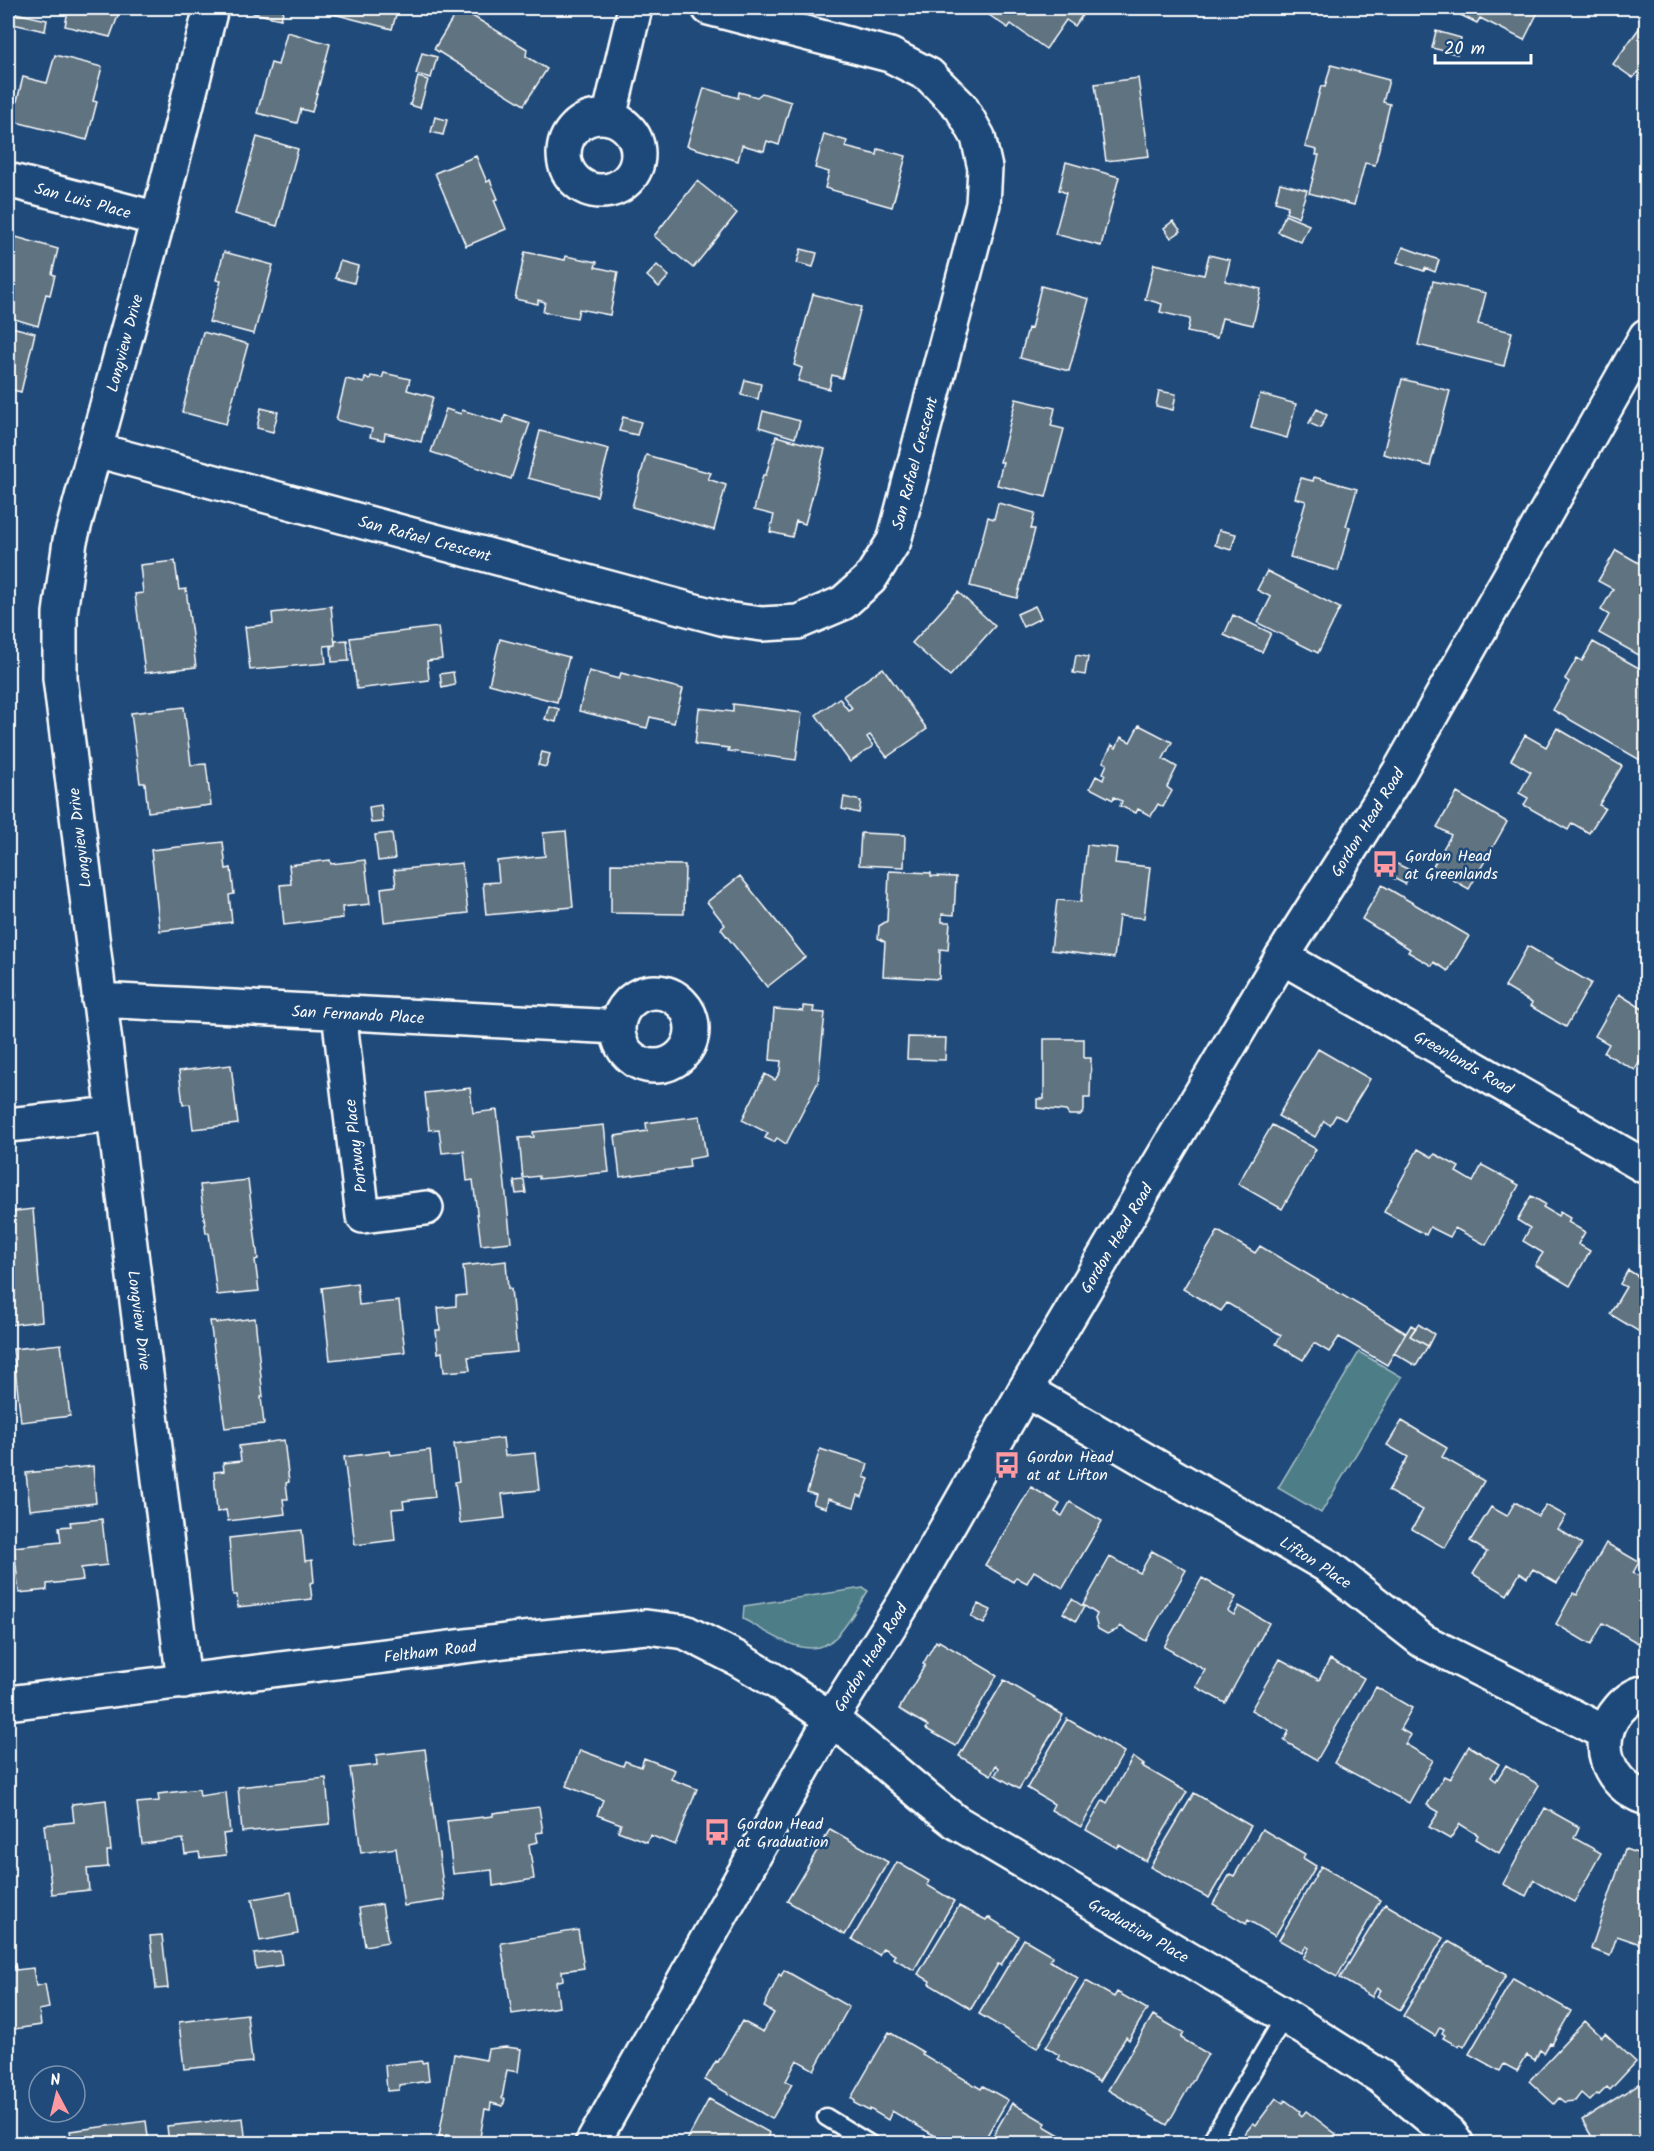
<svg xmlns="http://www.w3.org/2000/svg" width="1654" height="2151" font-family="Kalam,sans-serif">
<rect width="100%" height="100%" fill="#1f4a7a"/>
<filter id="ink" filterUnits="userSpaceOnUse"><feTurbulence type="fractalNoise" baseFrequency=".0167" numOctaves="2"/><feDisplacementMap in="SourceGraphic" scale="12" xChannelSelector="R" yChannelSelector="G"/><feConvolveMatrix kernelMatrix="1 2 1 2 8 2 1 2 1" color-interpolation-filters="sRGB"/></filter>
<g filter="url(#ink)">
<path fill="#4d7d87" stroke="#a6bec3" stroke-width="1.5" d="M1359 1352 1402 1377 1321 1513 1278 1488Z
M863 1588 868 1591C858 1606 849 1624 836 1637 809 1665 769 1632 743 1619L744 1606Z"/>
<path fill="#5f7381" stroke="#fff" stroke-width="1.5" d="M55 8H121L110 37 65 26 68 11Z
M254 8H284L281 19 253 13Z
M314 8H398L392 29 314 9Z
M459 8 527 49 526 56 547 69 524 105 434 49Z
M986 8H1087L1075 26 1066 20 1046 49 1011 24 1008 28 983 11Z
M1446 8H1540L1524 40 1480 18 1477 23Z
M11 12 47 20 45 31 8 23Z
M1643 23 1646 26V78L1638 72 1633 78 1613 64Z
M1436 31 1461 38 1457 54 1432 48Z
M287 32 330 44 312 112 301 109 297 123 257 113 271 63 278 65Z
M422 53 437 57 431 78 416 74Z
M55 55 102 67 93 101 97 102 87 140 12 121 23 77 47 83Z
M1331 65 1389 80 1383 102 1390 104 1375 165 1365 163 1354 205 1309 193 1319 155H1316L1317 150 1305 147 1321 86 1325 87Z
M418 77 428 80 420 108 410 105Z
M1138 78 1149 156 1106 161 1095 84Z
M704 88 738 98 739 92 757 97 762 93 791 102 779 145 767 141 764 151 742 145 738 161 687 146Z
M435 117 447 120 443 135 431 132Z
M824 134 847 141 845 147 877 155 878 149 906 156 892 207 825 188 829 172 815 168Z
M257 137 298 149 277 226 235 214Z
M476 156 487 182 490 180 498 199 494 200 506 229 466 246 435 173Z
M1066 162 1119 177 1101 246 1055 234 1066 193 1059 190Z
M697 181 737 213 693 268 654 236Z
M1280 183 1307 190 1298 217 1286 213 1288 206 1275 202Z
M1285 215 1309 225 1301 242 1278 232Z
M1173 221 1181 231 1171 238 1164 228Z
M16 237 58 249 52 274 55 275 50 295 46 294 38 326 8 317V267Z
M1403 247 1439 260 1435 272 1425 268 1424 271 1397 262Z
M801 249 817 253 813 267 797 263Z
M224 252 273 265 254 334 209 322 221 281 216 280Z
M525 252 565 260 566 256 597 262 595 267 618 272 610 315 579 309 577 318 543 312 545 302 538 300V304L515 299Z
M1209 255 1230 260 1225 281 1261 289 1253 325 1222 318 1217 338 1187 332 1190 319 1160 312 1162 304 1145 299 1154 264 1204 275Z
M340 261 358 266 354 283 335 278Z
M657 265 669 276 659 287 647 276Z
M1433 281 1486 293 1478 324 1512 332 1504 366 1418 345Z
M1041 286 1089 299 1069 371 1020 358 1028 328 1031 329Z
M813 294 861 307 842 378 832 375 829 389 798 381 802 368 794 365Z
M8 326 35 333 21 392 9 389 8 395Z
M203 332 248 344 226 424 182 412Z
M384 373 410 379 407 390 433 397 421 442 385 433 384 440 370 437 372 429 336 420 346 379 364 383 365 378 370 379 371 376 382 378Z
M1402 379 1450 391 1430 466 1383 454Z
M745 380 761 384 758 399 741 395Z
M1159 391 1176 394 1173 410 1156 406Z
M1260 394 1296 404 1287 438 1251 428Z
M1016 399 1055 408 1051 426 1064 429 1046 497 997 485 1003 462H1000Z
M261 408 278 412 273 432 257 428Z
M446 409 461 414 462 410 503 423 505 415 530 423 511 479 431 452Z
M1317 409 1327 415 1320 428 1309 423Z
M763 411 800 421 795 438 759 427Z
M623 417 641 422 637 435 619 431Z
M540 431 609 449 597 496 528 478Z
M776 436 825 449 805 524 796 521 792 537 770 532 774 515 754 510 763 475H766Z
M646 455 711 473 708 479 726 485 714 530 632 507Z
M1314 477 1357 489 1346 526 1350 527 1338 571 1290 557 1306 501 1295 498 1301 478 1313 481Z
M998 503 1035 513 1031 529H1035L1017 598 970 586 988 517 994 519Z
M1219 530 1236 534 1231 550 1215 545Z
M1616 550 1646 567V659L1599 633 1609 615 1601 610 1613 589 1598 581Z
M175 561 179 590 186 589 196 667 145 673 135 594 143 593 140 565Z
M1267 571 1340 608 1318 653 1258 623 1271 597 1257 590Z
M958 592 995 626 950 676 912 643Z
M331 606 335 645 324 646 326 663 250 670 245 627 273 624 272 613Z
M1035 606 1041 618 1023 627 1017 614Z
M1233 615 1271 633 1262 652 1224 635Z
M438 627 442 659 427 661 429 680 357 689 350 638Z
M500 639 569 657 557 702 489 684Z
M347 640 349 661 332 662 331 646 335 645V641Z
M1593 642 1646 672V748L1640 760 1553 710 1569 682 1565 679 1577 658 1582 661Z
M1076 655 1088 657 1085 675 1073 673Z
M883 668 927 729 887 757 870 735 867 737 873 746 850 762 816 715 839 698 848 710 852 708 843 696Z
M589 671 619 679 621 673 683 689 674 723 650 717 647 728 579 711Z
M453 672 455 685 442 688 440 674Z
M733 704 802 713 796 760 728 751 729 748 695 744 699 708 733 712Z
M549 706 559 709 556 722 545 719Z
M184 707 191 765 206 764 211 805 148 812 145 783H140L131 713Z
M1139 725 1172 742 1163 759 1177 767 1167 787 1172 791 1163 807 1158 804 1151 816 1138 809 1136 813 1120 806 1122 801 1114 797 1113 800 1090 788 1096 776 1103 780 1105 774 1103 773 1107 764 1103 762 1112 745 1116 748 1121 737 1130 742Z
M1557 728 1622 766 1599 805 1605 808 1589 833 1572 823 1568 830 1524 805 1528 798 1519 793 1531 772 1511 760 1525 735 1546 747Z
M542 752 550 754 546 767 538 765Z
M1457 793 1507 822 1469 889 1432 868 1451 835 1437 827Z
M844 797 861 801 859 813 842 809Z
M381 805 383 822 371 823 369 807Z
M566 831 573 907 486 915 483 883 499 882 497 861 545 856 543 833Z
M392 833 395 859 378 861 375 835Z
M861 833 905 835 904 867 859 865Z
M223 842 226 869 231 868 234 894 229 895 232 922 160 931 151 850Z
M1087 845 1117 848 1115 863 1150 867 1144 918 1119 916 1114 958 1051 950 1057 900 1081 902Z
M330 860 331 864 365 860 370 904 342 907 343 918 284 925 280 885 291 884 289 865Z
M462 863 468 913 384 922 381 888 396 886 394 870Z
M1395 863 1412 871 1405 884 1389 876Z
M611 864 685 865 684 914 611 913Z
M889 871 931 873V876L956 877 954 915 942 914V922H950L948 950 940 949 939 979 883 976 885 942 878 938 879 926 887 921Z
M740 876 805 957 767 987 721 929 725 925 707 902Z
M1382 885 1469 936 1448 971 1434 962 1432 966 1408 952 1410 949 1362 919Z
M1528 946 1591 983 1566 1027 1530 1006 1532 1003 1505 987Z
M12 965 16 996 9 997 13 1040 8 1041V966Z
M1619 994 1646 1011V1065L1640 1061 1635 1070 1604 1053 1609 1044 1595 1036Z
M803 1006 814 1007 813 1012 825 1013 818 1082 786 1144 777 1138 774 1142 765 1138 768 1133 742 1120 765 1074 775 1080 780 1072 781 1061 770 1060 774 1009 803 1011Z
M908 1037 946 1038 945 1060 907 1059Z
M1044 1039H1084V1058H1091L1090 1098H1084V1111L1080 1115H1069L1066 1111 1037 1108V1099H1044Z
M1318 1049 1370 1079 1345 1120 1336 1115 1330 1125 1324 1121 1315 1137 1278 1116Z
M231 1065 238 1124 193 1129 190 1104 183 1105 179 1071Z
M470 1088 473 1113 497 1110 511 1242 481 1245 473 1180 467 1181 464 1151 442 1153 439 1129 429 1130 425 1093Z
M700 1116 706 1156 689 1159 690 1167 620 1177 615 1136 647 1131 646 1123Z
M604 1125 609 1172 539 1179V1176L523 1178 519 1138 534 1137 533 1132Z
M1272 1125 1316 1149 1282 1209 1238 1184Z
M1418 1149 1432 1157 1435 1154 1459 1167 1456 1172 1473 1182 1482 1165 1519 1185 1486 1245 1455 1228 1450 1237 1430 1227 1426 1235 1384 1212Z
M248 1180 258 1259 255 1260 259 1291 217 1295 209 1233H206L200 1185Z
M524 1180 526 1193 516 1194 514 1181Z
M1531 1196 1545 1204 1543 1207 1558 1216 1560 1212 1570 1218 1568 1222 1585 1232 1578 1244 1590 1251 1570 1286 1535 1265 1543 1253 1523 1241 1530 1228 1517 1220Z
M33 1209 42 1321 8 1325V1212Z
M1218 1231 1255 1253 1260 1246 1406 1333 1387 1365 1339 1337 1329 1352 1314 1343 1303 1360 1276 1344 1281 1335 1227 1303 1221 1311 1183 1289Z
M506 1261 508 1289H511L517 1352 468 1357 470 1370 444 1372 442 1352 438 1353 436 1330H440L438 1308 456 1306V1296L466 1295 463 1266Z
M1628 1270 1646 1281V1336L1610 1314 1626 1287 1620 1284Z
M357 1283 359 1305 399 1301 405 1352 330 1360 322 1288Z
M255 1318 263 1397H261L264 1424 225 1428 210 1321H215L216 1323Z
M1418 1324 1434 1334 1428 1346 1410 1336Z
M1411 1325 1416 1328 1410 1336 1428 1346 1416 1366 1394 1353Z
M61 1344 70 1416 21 1422 13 1349Z
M1402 1421 1447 1448 1442 1457 1484 1481 1445 1548 1412 1529 1423 1510 1388 1491 1408 1457 1387 1445Z
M503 1438 505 1456 535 1453 539 1490 502 1494 505 1518 460 1523 455 1482 459 1481 454 1444Z
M284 1440 289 1482 286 1483 288 1499H283L285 1514 228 1521 226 1510 217 1512 214 1472 224 1471 223 1463 241 1461 239 1446Z
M820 1449 868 1464 864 1477 869 1479 862 1497 858 1495 854 1507 828 1499 826 1508 813 1504 816 1495 807 1492Z
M430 1450 435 1497 403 1501 404 1508 392 1509 395 1540 355 1545 344 1457 390 1451 391 1455Z
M93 1466 96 1503 30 1510 26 1473Z
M1031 1487 1060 1504 1055 1512 1062 1516 1070 1502 1102 1521 1063 1588 1034 1571 1027 1583 1016 1577 1013 1582 985 1565Z
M1515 1502 1538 1516 1546 1505 1566 1516 1558 1529 1582 1544 1557 1583 1533 1569 1527 1578 1520 1573 1507 1595 1473 1574 1487 1552 1470 1541 1491 1507 1507 1516Z
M102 1519 107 1565 81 1568 83 1580 47 1584V1590L19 1593 14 1547 61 1542 59 1527 71 1526 70 1522Z
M302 1530 305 1561 312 1560 314 1582 310 1583 312 1599 238 1607 237 1595H233L229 1538Z
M1606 1543 1639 1562 1633 1573 1646 1580 1645 1647 1603 1623 1591 1645 1556 1624 1573 1593 1577 1595Z
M1152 1551 1186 1570 1146 1641 1120 1626 1117 1630 1107 1634 1098 1629 1095 1619 1097 1614 1083 1605 1110 1557 1140 1573Z
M1202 1578 1236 1597 1228 1611 1234 1615 1239 1606 1269 1623 1225 1703 1196 1687 1205 1670 1164 1647Z
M1072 1599 1084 1607 1076 1621 1063 1613Z
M978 1604 991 1610 984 1624 971 1617Z
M936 1641 938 1643 939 1641 997 1675 956 1746 926 1729 928 1726 899 1709 925 1665 923 1664Z
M1280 1659 1319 1680 1330 1659 1364 1678 1317 1760 1284 1741 1289 1731 1251 1710Z
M1004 1680 1063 1715 1019 1789 995 1775 999 1768 996 1765 991 1775 959 1756Z
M1376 1687 1412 1708 1400 1729 1411 1735 1405 1744 1433 1760 1409 1803 1334 1763Z
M1067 1719 1124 1752 1081 1827 1051 1810 1054 1804 1027 1788Z
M1469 1746 1499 1764 1491 1777 1496 1781 1506 1765 1539 1785 1499 1853 1476 1839 1478 1835 1460 1824 1450 1839 1429 1827 1439 1812 1427 1805 1444 1776 1450 1779Z
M425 1749 445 1900 404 1906 396 1848 361 1853 350 1768 377 1765 376 1755Z
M580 1750 623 1766 625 1761 641 1767 644 1758 675 1770 671 1779 697 1789 675 1845 650 1835 647 1842 618 1831 621 1824 597 1815 603 1800 566 1786Z
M1133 1757 1144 1765 1142 1766 1187 1792 1146 1861 1119 1845 1117 1848 1086 1830 1103 1800 1107 1803Z
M326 1778 330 1824 242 1832 238 1787Z
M199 1789 200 1796 226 1792 230 1833 223 1834 226 1855 200 1858 199 1852 185 1854 183 1839 142 1844 137 1803 159 1801 158 1794Z
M1194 1793 1251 1826 1209 1898 1150 1867Z
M106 1800 111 1851H107L108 1867 87 1869 89 1890 52 1894 44 1825 74 1822 72 1804Z
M539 1807 543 1832 536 1833 538 1842 529 1844 534 1879 493 1886 492 1870 453 1874 447 1821 493 1816V1813Z
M1545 1808 1579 1827 1574 1838 1601 1853 1574 1902 1534 1880 1526 1896 1503 1884Z
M830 1829 888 1862 845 1935 787 1901Z
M1262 1829 1305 1854 1303 1858 1316 1866 1275 1936 1248 1920 1246 1924 1213 1904 1230 1874 1234 1876Z
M1625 1849 1646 1856V1946L1617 1936 1610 1956 1591 1949Z
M897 1862 929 1881 927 1885 954 1901 914 1970 893 1958 895 1955 883 1948 879 1955 852 1939Z
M1321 1866 1380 1900 1337 1977 1303 1958 1309 1948 1306 1946 1302 1953 1279 1940Z
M291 1892 298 1934 260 1941 252 1899Z
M382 1904 388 1942 365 1946 359 1908Z
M1385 1904 1443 1938 1400 2010 1377 1996 1381 1990 1377 1988 1372 1997 1340 1978Z
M959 1906 986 1920 988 1917 1019 1936 1001 1965 998 1964 971 2009 929 1984 930 1981 918 1974Z
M578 1930 584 1968 562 1971 563 1980 556 1982 559 2007 512 2014 501 1943Z
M162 1935 168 1988 156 1989 150 1936Z
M1024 1939 1053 1956 1050 1961 1078 1978 1037 2048 979 2014Z
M1448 1941 1506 1975 1464 2047 1460 2044 1459 2047 1443 2038 1445 2035 1442 2033 1444 2029 1440 2027 1435 2036 1403 2016Z
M280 1951 282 1965 256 1969 254 1954Z
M15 1966 16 1970 33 1968 36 1986 45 1984 49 2008 39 2010 41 2025 8 2030V1968Z
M784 1970 849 2007 814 2070 797 2060 786 2081 792 2084 772 2119 705 2080 716 2061 718 2062 742 2021 763 2032 774 2013 764 2007 779 1974 781 1976Z
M1513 1978 1571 2011 1552 2044 1550 2043 1544 2053 1540 2050 1535 2060 1527 2055 1517 2071 1504 2064 1500 2071 1469 2054Z
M1086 1981 1114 1997 1117 1992 1147 2009 1129 2040 1126 2037 1099 2082 1058 2059 1059 2055 1046 2047Z
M247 2014 252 2062 184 2069 179 2022Z
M1153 2015 1184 2033 1181 2038 1208 2054 1167 2125 1108 2090Z
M1585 2021 1602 2037 1605 2033 1636 2062 1610 2090 1607 2087 1599 2095 1597 2094 1590 2101 1581 2093 1575 2101 1564 2102 1559 2098 1554 2104 1529 2081Z
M889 2032 923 2052 922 2054 981 2089 983 2086 1008 2100 982 2144H933L937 2137 892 2111 888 2120 870 2109 869 2111 854 2103 855 2101 851 2098Z
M506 2047 521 2049 518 2072 507 2070 502 2098 505 2099 503 2106 491 2103 490 2110 485 2109 479 2143H474L473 2140 446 2135V2137L439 2136 454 2054 486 2060 488 2049Z
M422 2061V2063L427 2062 429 2081 399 2085V2090L387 2091 385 2065Z
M1646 2079V2144H1596L1582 2120Z
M1276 2098 1283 2103 1285 2100 1300 2111 1299 2113 1302 2116 1306 2111 1336 2134 1329 2144H1237L1253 2123 1256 2125Z
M709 2099 770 2133 765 2144H685Z
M1012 2103 1046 2123 1044 2126 1072 2142 1071 2144H988Z
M243 2118 246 2144H169L167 2126Z
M146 2121 149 2144H62L72 2142 70 2131Z"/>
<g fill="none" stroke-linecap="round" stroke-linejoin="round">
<defs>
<path id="service" d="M826 2117 870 2144
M1209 2144 1285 2016"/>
<path id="minor" d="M564 154a37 37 0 1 1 74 0a37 37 0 1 1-74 0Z
M609 118 635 8
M8 180 158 219
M96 450 725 619 762 624 798 622 843 603 870 579 894 541 983 204 985 168 978 137 961 107 929 75 890 55 709 8
M1282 957 1646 1167
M618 1029a37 37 0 1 1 74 0a37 37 0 1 1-74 0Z
M99 1000 618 1027
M339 1013 363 1216 426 1208
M8 1125 114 1114
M1025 1390 1326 1565 1423 1641 1606 1733
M184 1682 60 678V613L70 541 158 219 211 8
M1646 1692C1636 1694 1626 1701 1619 1709 1591 1741 1608 1786 1646 1798
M831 1719C874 1752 913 1789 956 1822L1285 2016 1381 2077 1451 2135 1457 2144"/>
<path id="tertiary" d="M8 1703 513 1640 646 1627 685 1632 736 1658 780 1684 831 1719"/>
<path id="secondary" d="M592 2144 831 1719 905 1601 1025 1390 1282 957 1399 772 1646 336"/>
</defs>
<use href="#service" stroke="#fff" stroke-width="21"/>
<use href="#minor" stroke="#fff" stroke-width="38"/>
<use href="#tertiary" stroke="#fff" stroke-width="38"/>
<use href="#secondary" stroke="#fff" stroke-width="38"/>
<use href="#service" stroke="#1f4a7a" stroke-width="16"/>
<use href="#minor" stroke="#1f4a7a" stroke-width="33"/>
<use href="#tertiary" stroke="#1f4a7a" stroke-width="33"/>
<use href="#secondary" stroke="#1f4a7a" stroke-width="33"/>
</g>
</g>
<defs>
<symbol id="bus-bare" viewBox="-9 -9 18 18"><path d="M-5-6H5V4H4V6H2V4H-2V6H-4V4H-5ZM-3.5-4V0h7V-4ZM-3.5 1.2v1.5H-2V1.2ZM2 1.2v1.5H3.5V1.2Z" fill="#ff9aa2" stroke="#1f4a7a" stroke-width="2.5" paint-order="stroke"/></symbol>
</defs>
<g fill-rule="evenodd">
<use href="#bus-bare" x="1366" y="845" width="38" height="38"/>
<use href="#bus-bare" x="988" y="1446" width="38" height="38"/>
<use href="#bus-bare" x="698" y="1813" width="38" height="38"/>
</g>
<g text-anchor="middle" stroke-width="5" stroke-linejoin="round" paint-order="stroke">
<g font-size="16" fill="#fff" stroke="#1f4a7a">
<text transform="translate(83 200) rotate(15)" y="6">San Luis Place</text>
<text transform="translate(124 343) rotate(-75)" y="6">Longview Drive</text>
<text transform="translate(914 463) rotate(-75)" y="6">San Rafael Crescent</text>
<text transform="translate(425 538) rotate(15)" y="6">San Rafael Crescent</text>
<text transform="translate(1367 822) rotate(-58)" y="6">Gordon Head Road</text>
<text transform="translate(79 838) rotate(-97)" y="6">Longview Drive</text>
<text transform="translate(358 1014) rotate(3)" y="6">San Fernando Place</text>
<text transform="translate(1464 1062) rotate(30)" y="6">Greenlands Road</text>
<text transform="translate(355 1146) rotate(-97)" y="6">Portway Place</text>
<text transform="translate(1116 1238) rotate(-59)" y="6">Gordon Head Road</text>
<text transform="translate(140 1320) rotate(83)" y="6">Longview Drive</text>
<text transform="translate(1316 1562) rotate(33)" y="6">Lifton Place</text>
<text transform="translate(430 1651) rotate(-7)" y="6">Feltham Road</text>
<text transform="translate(870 1657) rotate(-58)" y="6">Gordon Head Road</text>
<text transform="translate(1139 1930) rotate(30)" y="6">Graduation Place</text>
</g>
<g font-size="16" fill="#fff" stroke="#1f4a7a" text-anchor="start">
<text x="1405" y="861">Gordon Head<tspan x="1405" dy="18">at Greenlands</tspan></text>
<text x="1027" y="1462">Gordon Head<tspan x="1027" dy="18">at at Lifton</tspan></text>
<text x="737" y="1829">Gordon Head<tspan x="737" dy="18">at Graduation</tspan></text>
</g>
</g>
<rect width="1654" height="2151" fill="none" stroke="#1f4a7a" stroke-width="30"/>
<rect x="15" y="15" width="1624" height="2121" fill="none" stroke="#fff" stroke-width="2" filter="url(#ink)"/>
<g transform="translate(57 2094) rotate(353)"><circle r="28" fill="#1f4a7a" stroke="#7992af" stroke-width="1.5"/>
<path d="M0-4.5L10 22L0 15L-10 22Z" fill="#ff9aa2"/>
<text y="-9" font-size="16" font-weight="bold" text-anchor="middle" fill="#ffffff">N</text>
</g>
<path d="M1435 54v9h96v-9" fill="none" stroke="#ffffff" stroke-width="3"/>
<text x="1444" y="54" font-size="18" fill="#ffffff" stroke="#1f4a7a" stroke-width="4.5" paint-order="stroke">20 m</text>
</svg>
